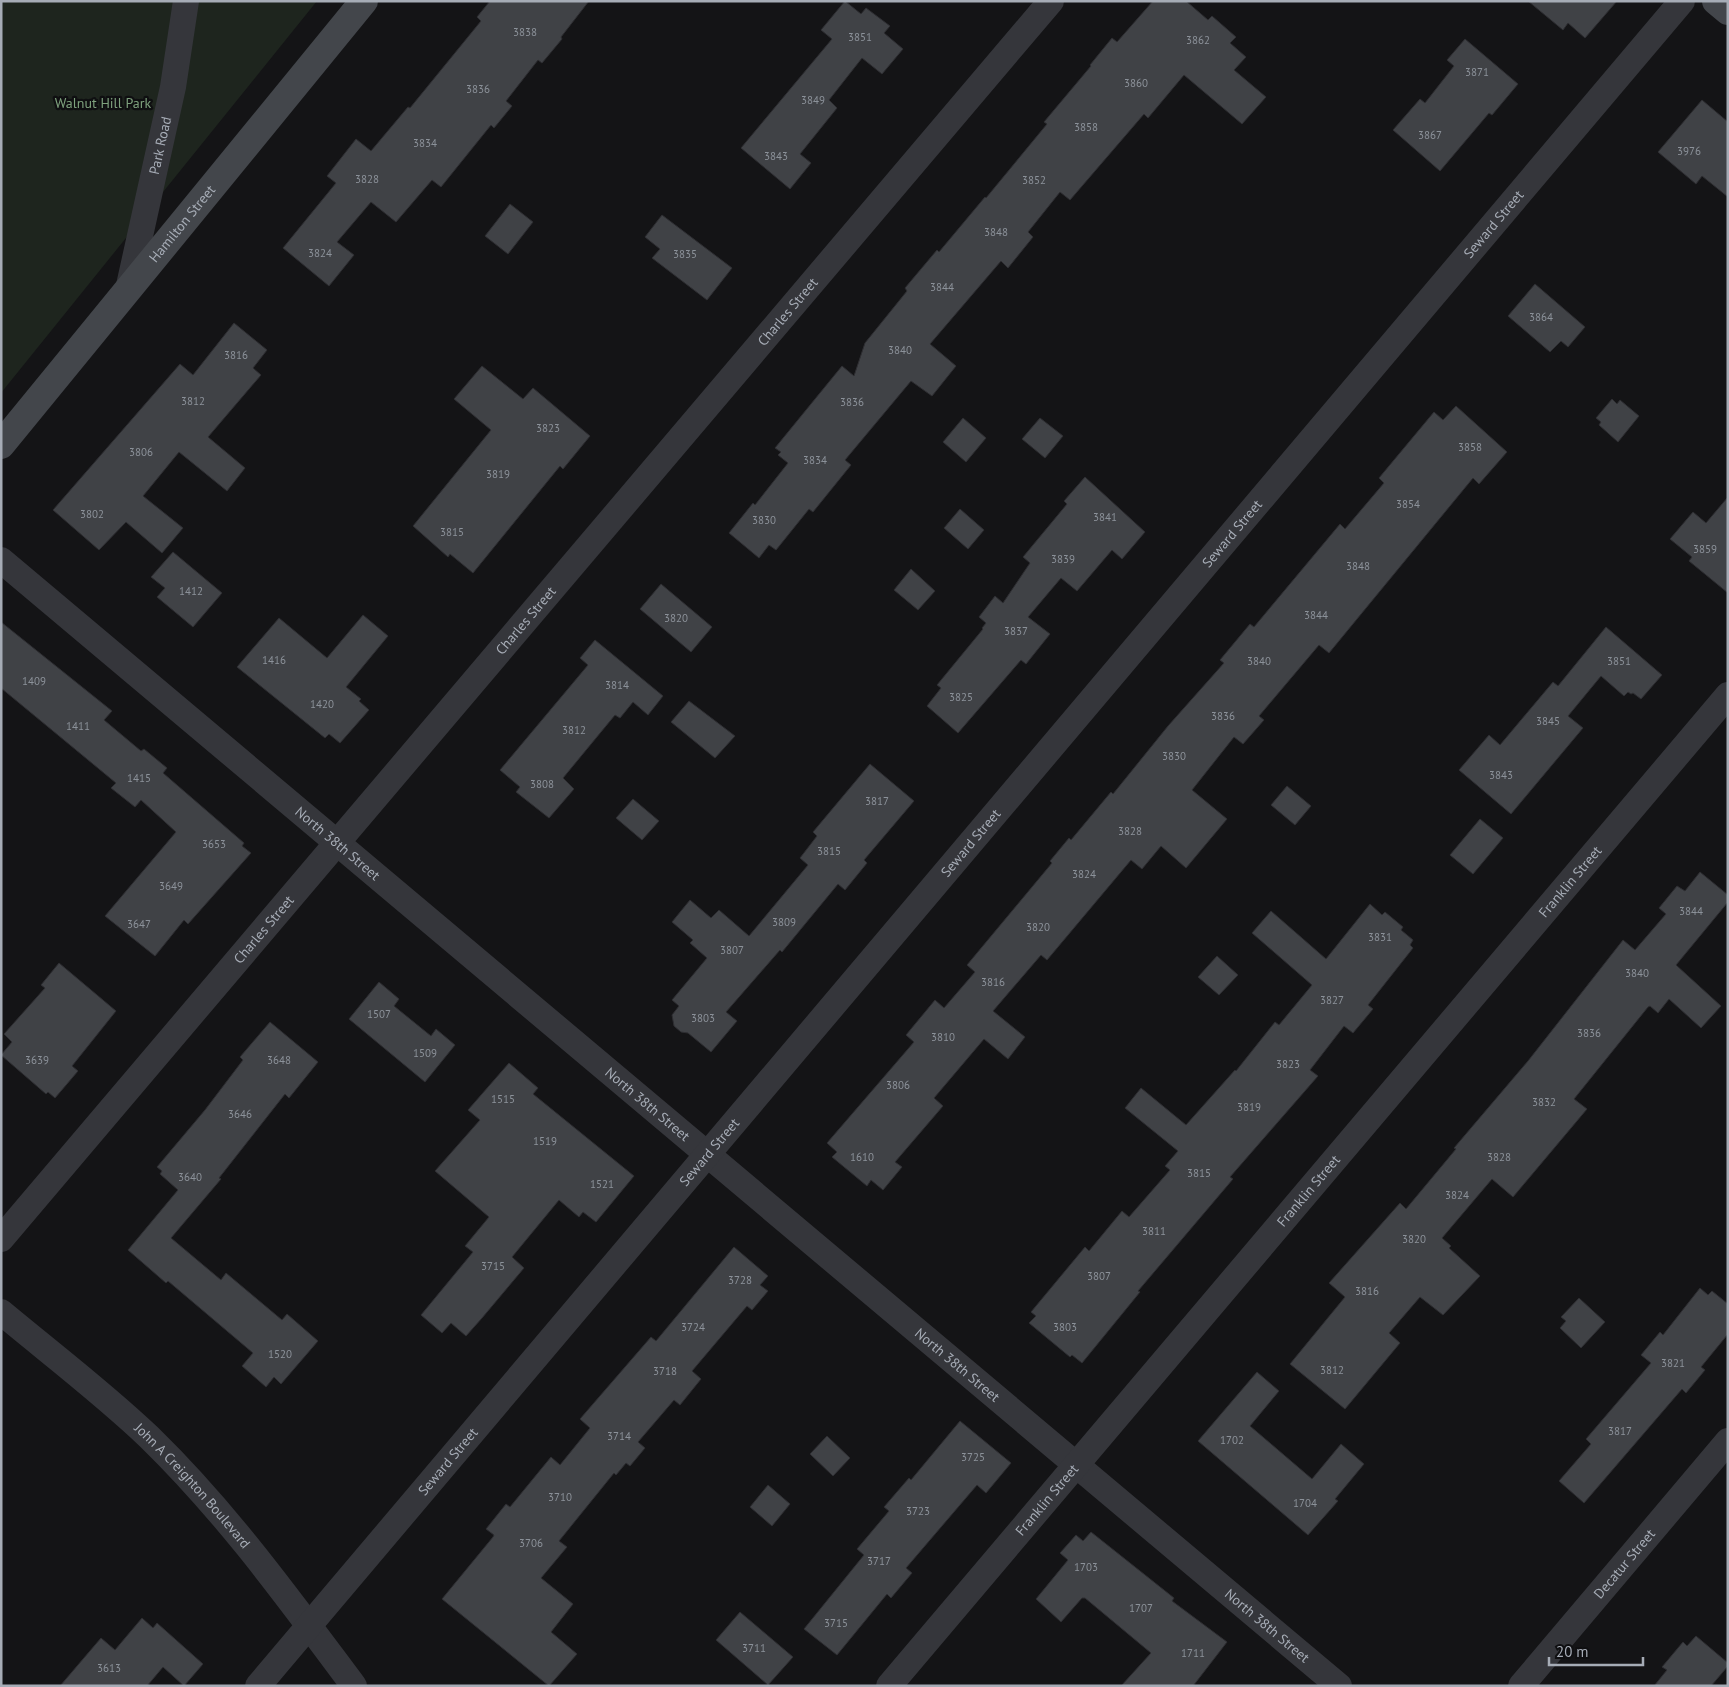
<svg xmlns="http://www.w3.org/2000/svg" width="1729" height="1687" font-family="'PT Sans',sans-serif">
<rect width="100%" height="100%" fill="#141416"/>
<path fill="#1e251e" d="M1 1H317L1 393Z"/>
<path fill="#404246" stroke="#2e2e32" d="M490 1H589L561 37 562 39 542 63 538 60 506 101 512 106 494 128 491 125 441 187 432 180 396 222 371 202 337 242 354 255 329 286 283 248 336 183 327 176 356 139 371 151 408 107 410 108 481 21 477 17Z
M845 1 861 14 866 8 890 26 884 33 903 49 882 74 862 58 829 100 837 108 800 154 811 163 790 189 741 148 832 39 821 30Z
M1153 1H1186L1208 20 1212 16 1236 37 1230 43 1246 57 1234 70 1266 97 1242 124 1184 75 1148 118 1144 114 1070 200 1060 192 1028 232 1033 237 1008 268 1001 261 930 344 956 366 932 396 911 381 845 460 851 465 813 512 809 509 776 550 769 545 759 558 729 533 753 503 755 505 788 463 778 455 781 452 775 448 842 366 854 376 865 343 907 291 905 288 937 250 939 252 985 197 986 198 1047 124 1044 122 1091 66 1090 65 1112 38 1117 42Z
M1528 1H1617L1585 38 1568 23 1563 30Z
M1465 39 1518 84 1492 115 1489 113 1440 171 1393 130 1420 99 1425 103 1454 66 1447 60Z
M1702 100 1728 122V197L1702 176 1696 184 1658 152Z
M510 204 533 222 508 254 485 236Z
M662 215 732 268 707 300 652 258 660 249 645 237Z
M1535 284 1585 327 1568 347 1561 341 1550 352 1508 316Z
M234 323 267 350 253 368 261 375 208 437 245 468 227 491 179 452 143 496 183 528 162 553 126 522 99 550 53 510 180 364 193 375Z
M482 366 523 399 533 388 590 436 563 469 560 466 473 573 450 554 448 557 413 526 491 430 454 399Z
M1612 399 1617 404 1620 400 1639 416 1618 442 1599 425 1601 422 1596 418Z
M1456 406 1507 452 1479 484 1473 478 1329 653 1319 645 1259 716 1264 720 1243 744 1234 737 1192 790 1227 819 1186 868 1161 846 1142 869 1131 860 1047 960 1041 955 993 1011 1025 1037 1008 1059 984 1039 934 1098 943 1106 895 1162 902 1167 883 1190 871 1180 867 1186 832 1157 837 1152 827 1143 914 1042 906 1035 935 1000 944 1008 975 972 967 965 1052 863 1050 861 1069 838 1071 840 1111 792 1113 794 1168 726 1224 663 1220 660 1250 624 1254 627 1340 524 1345 529 1384 483 1379 478 1434 412 1443 420Z
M963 418 986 438 966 462 943 442Z
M1040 418 1063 436 1045 458 1022 439Z
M1085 477 1145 532 1122 559 1112 550 1077 591 1061 578 1028 617 1050 634 1026 664 1021 660 958 733 927 706 941 688 937 685 983 629 982 628 986 623 979 617 995 596 1003 603 1030 563 1023 557 1067 504 1064 501Z
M1728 497V593L1689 561 1692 557 1670 539 1693 512 1706 523Z
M960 509 984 530 968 549 944 528Z
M173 552 222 593 193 627 157 597 165 588 151 577Z
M911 569 935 591 918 610 894 590Z
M661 584 712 627 691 652 640 609Z
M363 615 388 636 346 687 361 699 359 701 369 710 340 743 329 734 325 738 237 667 279 618 327 658Z
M1 622 112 711 104 720 141 751 144 749 167 768 163 773 244 843 242 846 251 853 188 924 184 920 155 956 105 916 176 832 141 800 135 807 111 788 116 783 1 688Z
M1606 627 1662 675 1641 699 1633 693 1631 694 1628 692 1624 696 1601 676 1568 716 1583 728 1511 814 1459 770 1489 735 1500 745 1553 682 1558 686Z
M595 640 663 696 648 715 633 702 620 718 615 715 563 778 574 789 549 818 516 792 520 787 500 770 588 665 580 658Z
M689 701 735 736 715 758 671 722Z
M870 764 914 801 864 860 867 863 845 890 838 884 782 952 780 950 726 1012 737 1021 711 1052 688 1033 681 1032 674 1026 672 1015 679 1006 672 1000 707 958 690 943 693 940 672 922 690 900 711 918 719 910 749 936 808 865 800 858 817 836 813 832Z
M1287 786 1311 806 1295 825 1271 805Z
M633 799 659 821 642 840 616 818Z
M1480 819 1503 838 1473 874 1450 855Z
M1700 872 1728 895V902L1676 965 1721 1006 1701 1028 1669 999 1658 1013 1650 1006 1648 1007 1574 1099 1587 1109 1513 1197 1492 1179 1442 1238 1451 1246 1449 1248 1480 1276 1443 1315 1420 1297 1389 1333 1400 1343 1345 1409 1290 1364 1345 1297 1329 1283 1400 1203 1406 1209 1456 1149 1454 1148 1528 1061 1623 940 1635 950 1666 914 1659 908 1677 886 1685 891Z
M1370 904 1382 915 1385 912 1403 927 1401 930 1413 940 1410 945 1413 948 1368 1005 1373 1009 1353 1033 1344 1026 1310 1070 1318 1076 1230 1177 1233 1179 1138 1291 1140 1292 1082 1363 1072 1355 1070 1357 1029 1323 1036 1316 1031 1312 1085 1247 1089 1251 1122 1211 1129 1217 1170 1170 1165 1166 1178 1151 1125 1108 1141 1088 1186 1125 1235 1070 1236 1071 1275 1022 1279 1025 1312 985 1252 933 1271 911 1326 959Z
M1217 956 1238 975 1219 995 1198 977Z
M59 963 116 1011 72 1066 78 1071 55 1098 48 1092 46 1094 1 1055 12 1042 4 1034 45 988 41 985Z
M379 982 399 999 394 1006 431 1036 436 1029 455 1045 425 1082 349 1019Z
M270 1022 318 1062 289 1098 285 1094 219 1178 221 1179 171 1238 221 1280 226 1273 282 1320 287 1314 318 1341 281 1384 274 1377 266 1387 242 1366 253 1353 168 1281 166 1283 128 1250 178 1190 160 1174 162 1171 157 1167 205 1110 243 1060 240 1057Z
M509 1063 538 1088 533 1094 634 1176 596 1222 583 1212 579 1217 559 1200 512 1257 524 1268 482 1318 466 1336 451 1323 442 1333 421 1315 473 1252 465 1246 489 1217 435 1171 480 1120 468 1110Z
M734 1247 768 1276 760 1285 768 1291 752 1310 747 1306 692 1371 701 1379 680 1405 674 1400 638 1442 645 1448 630 1466 626 1463 616 1475 614 1473 559 1541 567 1547 541 1578 573 1604 551 1632 577 1654 549 1686 442 1599 493 1537 494 1535 486 1529 506 1504 510 1507 551 1457 560 1465 590 1428 580 1419 651 1337 656 1341Z
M1700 1288 1708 1295 1712 1291 1728 1304V1334L1701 1367 1705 1370 1686 1393 1682 1389 1584 1503 1559 1481 1591 1444 1586 1439 1651 1363 1641 1355 1660 1332 1663 1335Z
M1579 1298 1605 1322 1581 1348 1560 1328 1566 1321 1561 1317Z
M1257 1372 1279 1391 1250 1426 1312 1479 1341 1444 1364 1464 1335 1499 1338 1501 1308 1535 1198 1441Z
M960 1421 1011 1463 986 1493 977 1485 906 1568 912 1573 891 1598 887 1594 837 1655 804 1629 864 1555 857 1549 889 1511 884 1507 909 1478 911 1480Z
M827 1436 850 1458 833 1476 810 1454Z
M768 1485 790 1504 772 1526 750 1507Z
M1091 1532 1174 1598 1172 1601 1227 1642 1193 1686H1121L1151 1653 1085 1598H1082L1061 1622 1036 1599 1068 1560 1060 1553 1076 1535 1083 1541Z
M740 1612 793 1657 768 1685 716 1640Z
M142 1618 153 1628 157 1623 203 1664 184 1686 163 1667 147 1686H60L101 1638 115 1650Z
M1696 1636 1728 1663V1666L1711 1686H1654L1667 1670 1662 1667 1683 1642 1687 1646Z"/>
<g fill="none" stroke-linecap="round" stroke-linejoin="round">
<g stroke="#35363b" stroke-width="26">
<path id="s1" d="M128 290 173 87 186 1"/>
<path id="s2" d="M1 560 1339 1686"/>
<path id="s3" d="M1 1239 1051 1"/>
<path id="s4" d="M1 1312C50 1353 103 1393 149 1437 227 1513 289 1599 354 1686"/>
<path id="s5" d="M258 1686 1682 1"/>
<path id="s6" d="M889 1686 1728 695"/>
<path id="s7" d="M1521 1686 1728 1441"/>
</g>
<g stroke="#43464b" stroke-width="28">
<path d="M1716 1 1728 11"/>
<path id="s8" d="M1 445 364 1"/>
</g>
</g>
<g text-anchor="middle" stroke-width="4.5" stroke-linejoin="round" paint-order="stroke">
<g font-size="11" fill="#8c929a">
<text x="525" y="36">3838</text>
<text x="860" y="41">3851</text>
<text x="1198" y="44">3862</text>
<text x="1477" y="76">3871</text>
<text x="1136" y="87">3860</text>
<text x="478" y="93">3836</text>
<text x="813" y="104">3849</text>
<text x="1086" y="131">3858</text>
<text x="1430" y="139">3867</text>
<text x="425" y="147">3834</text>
<text x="1689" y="155">3976</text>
<text x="776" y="160">3843</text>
<text x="367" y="183">3828</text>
<text x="1034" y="184">3852</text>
<text x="996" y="236">3848</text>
<text x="320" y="257">3824</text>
<text x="685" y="258">3835</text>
<text x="942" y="291">3844</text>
<text x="1541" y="321">3864</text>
<text x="900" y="354">3840</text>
<text x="236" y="359">3816</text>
<text x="193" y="405">3812</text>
<text x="852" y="406">3836</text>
<text x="548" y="432">3823</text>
<text x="1470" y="451">3858</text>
<text x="141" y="456">3806</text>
<text x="815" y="464">3834</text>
<text x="498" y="478">3819</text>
<text x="1408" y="508">3854</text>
<text x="92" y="518">3802</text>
<text x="1105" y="521">3841</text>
<text x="764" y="524">3830</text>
<text x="452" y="536">3815</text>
<text x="1705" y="553">3859</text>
<text x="1063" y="563">3839</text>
<text x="1358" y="570">3848</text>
<text x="191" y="595">1412</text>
<text x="1316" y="619">3844</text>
<text x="676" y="622">3820</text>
<text x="1016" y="635">3837</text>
<text x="274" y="664">1416</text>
<text x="1259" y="665">3840</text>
<text x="1619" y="665">3851</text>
<text x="34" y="685">1409</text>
<text x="617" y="689">3814</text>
<text x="961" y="701">3825</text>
<text x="322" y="708">1420</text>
<text x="1223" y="720">3836</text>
<text x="1548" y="725">3845</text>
<text x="78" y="730">1411</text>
<text x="574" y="734">3812</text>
<text x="1174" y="760">3830</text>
<text x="1501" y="779">3843</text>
<text x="139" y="782">1415</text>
<text x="542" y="788">3808</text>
<text x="877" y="805">3817</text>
<text x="1130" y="835">3828</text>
<text x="214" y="848">3653</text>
<text x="829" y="855">3815</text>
<text x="1084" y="878">3824</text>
<text x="171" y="890">3649</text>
<text x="1691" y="915">3844</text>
<text x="784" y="926">3809</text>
<text x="139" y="928">3647</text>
<text x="1038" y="931">3820</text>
<text x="1380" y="941">3831</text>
<text x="732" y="954">3807</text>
<text x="1637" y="977">3840</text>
<text x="993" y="986">3816</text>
<text x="1332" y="1004">3827</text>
<text x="379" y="1018">1507</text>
<text x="703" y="1022">3803</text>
<text x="1589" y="1037">3836</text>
<text x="943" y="1041">3810</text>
<text x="425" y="1057">1509</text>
<text x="37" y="1064">3639</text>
<text x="279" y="1064">3648</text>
<text x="1288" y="1068">3823</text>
<text x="898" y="1089">3806</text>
<text x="503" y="1103">1515</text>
<text x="1544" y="1106">3832</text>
<text x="1249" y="1111">3819</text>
<text x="240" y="1118">3646</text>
<text x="545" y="1145">1519</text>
<text x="862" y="1161">1610</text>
<text x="1499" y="1161">3828</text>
<text x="1199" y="1177">3815</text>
<text x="190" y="1181">3640</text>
<text x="602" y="1188">1521</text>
<text x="1457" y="1199">3824</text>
<text x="1154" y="1235">3811</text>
<text x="1414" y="1243">3820</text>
<text x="493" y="1270">3715</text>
<text x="1099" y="1280">3807</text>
<text x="740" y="1284">3728</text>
<text x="1367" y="1295">3816</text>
<text x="693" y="1331">3724</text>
<text x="1065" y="1331">3803</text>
<text x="280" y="1358">1520</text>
<text x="1673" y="1367">3821</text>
<text x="1332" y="1374">3812</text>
<text x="665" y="1375">3718</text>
<text x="1620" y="1435">3817</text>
<text x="619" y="1440">3714</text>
<text x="1232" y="1444">1702</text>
<text x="973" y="1461">3725</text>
<text x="560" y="1501">3710</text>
<text x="1305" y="1507">1704</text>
<text x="918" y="1515">3723</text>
<text x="531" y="1547">3706</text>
<text x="879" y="1565">3717</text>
<text x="1086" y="1571">1703</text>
<text x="1141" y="1612">1707</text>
<text x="836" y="1627">3715</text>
<text x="754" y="1652">3711</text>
<text x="1193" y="1657">1711</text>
<text x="109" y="1672">3613</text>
</g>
<g font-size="14" fill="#7ea17d" stroke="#0f0f11">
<text x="103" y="108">Walnut Hill Park</text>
</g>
<g font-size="14" fill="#a6acb6" stroke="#0f0f11">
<text dy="5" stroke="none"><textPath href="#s1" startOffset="148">Park Road</textPath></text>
<text dy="5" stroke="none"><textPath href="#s8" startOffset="286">Hamilton Street</textPath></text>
<text dy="5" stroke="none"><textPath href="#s5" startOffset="1914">Seward Street</textPath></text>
<text dy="5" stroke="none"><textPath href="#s3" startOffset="1216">Charles Street</textPath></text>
<text dy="5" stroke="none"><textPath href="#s5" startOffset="1509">Seward Street</textPath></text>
<text dy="5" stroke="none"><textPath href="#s3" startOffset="811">Charles Street</textPath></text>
<text dy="5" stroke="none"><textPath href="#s2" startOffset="440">North 38th Street</textPath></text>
<text dy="5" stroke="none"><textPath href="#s5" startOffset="1104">Seward Street</textPath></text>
<text dy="5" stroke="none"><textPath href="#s6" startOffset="1054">Franklin Street</textPath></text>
<text dy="5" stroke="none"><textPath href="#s3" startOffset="406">Charles Street</textPath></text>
<text dy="5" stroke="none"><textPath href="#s2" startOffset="845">North 38th Street</textPath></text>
<text dy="5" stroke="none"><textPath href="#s5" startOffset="699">Seward Street</textPath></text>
<text dy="5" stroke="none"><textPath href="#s6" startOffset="649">Franklin Street</textPath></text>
<text dy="5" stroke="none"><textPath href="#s2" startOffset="1250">North 38th Street</textPath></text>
<text dy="5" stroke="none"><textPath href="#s5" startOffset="294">Seward Street</textPath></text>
<text dy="5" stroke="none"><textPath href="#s4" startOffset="259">John A Creighton Boulevard</textPath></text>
<text dy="5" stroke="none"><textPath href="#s6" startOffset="244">Franklin Street</textPath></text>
<text dy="5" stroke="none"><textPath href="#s7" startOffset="160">Decatur Street</textPath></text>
<text dy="5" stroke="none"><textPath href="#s2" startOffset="1655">North 38th Street</textPath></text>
</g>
</g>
<rect width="1729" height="1687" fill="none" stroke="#a6acb6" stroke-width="5"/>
<path d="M1549 1657v8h94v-8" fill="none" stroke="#a6acb6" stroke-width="2.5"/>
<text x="1556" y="1657" font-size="15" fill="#a6acb6" stroke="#0f0f11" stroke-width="4" paint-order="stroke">20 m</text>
</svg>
